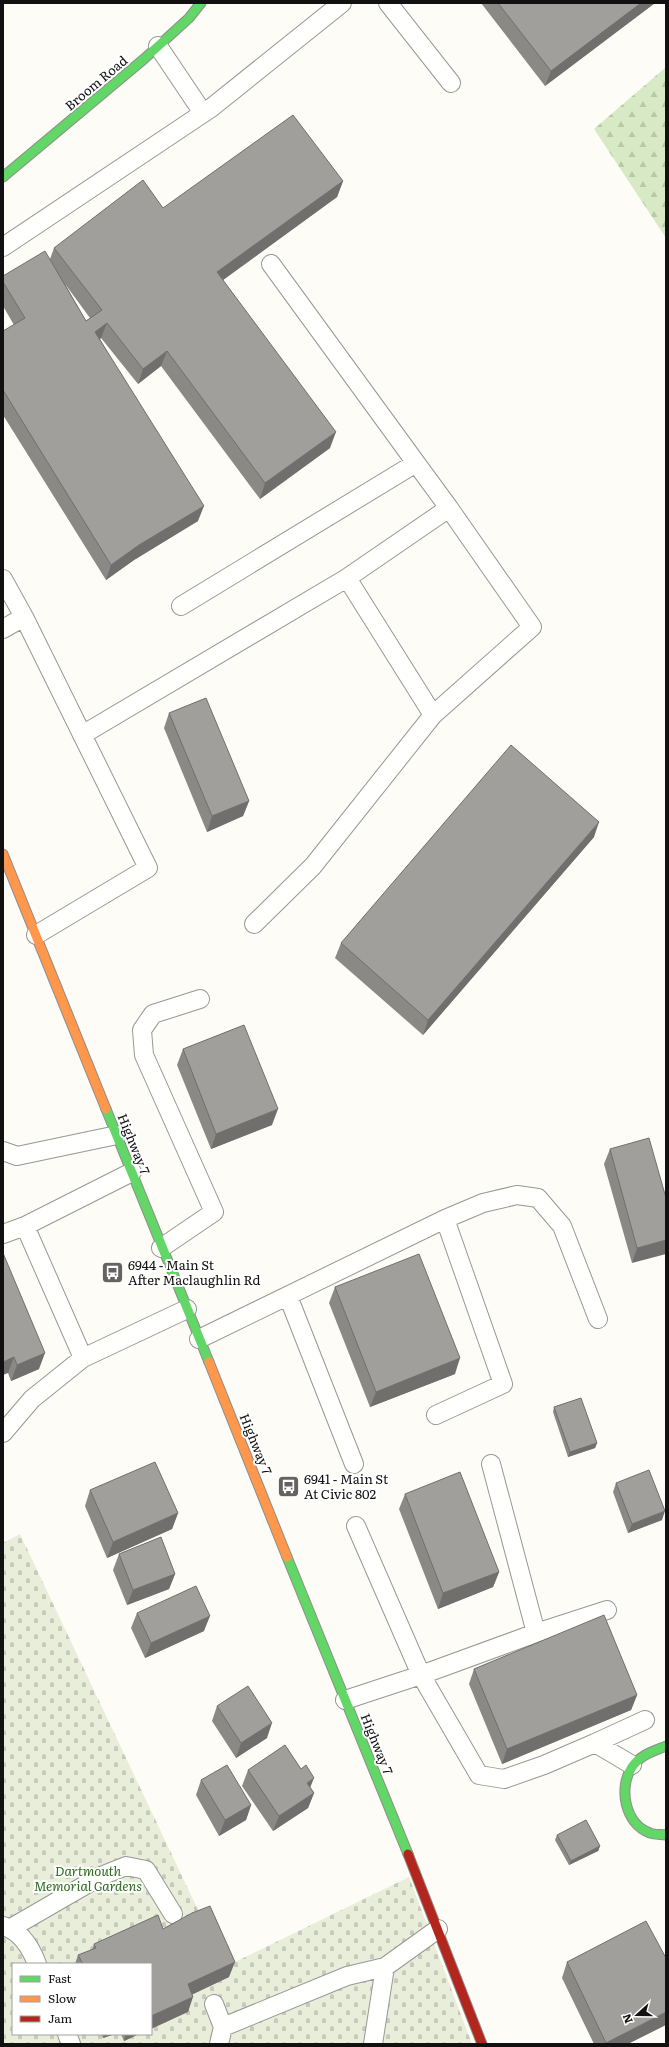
<svg xmlns="http://www.w3.org/2000/svg" width="669" height="2047" font-family="Literata,serif">
<defs>
<pattern id="forest-firs" width="22" height="20" patternUnits="userSpaceOnUse"><rect width="22" height="20" fill="#d8eac5"/><path d="M5 1l3.5 6h-7zM16 11l3.5 6h-7z" fill="#b8c8a8"/></pattern>
<pattern id="cemetery-stones" width="16" height="16" patternUnits="userSpaceOnUse"><rect width="16" height="16" fill="#e9eedb"/><path d="M2 7V4a2 2 0 0 1 4 0v3zM10 15v-3a2 2 0 0 1 4 0v3z" fill="#c7cbbb"/></pattern>
</defs>
<rect width="100%" height="100%" fill="#fdfcf7"/>
<path fill="url(#forest-firs)" d="M666 67V238L594 129Z"/>
<path fill="url(#cemetery-stones)" fill-rule="evenodd" d="M20 1534 225 1967 409 1877 472 2044H3V1543ZM13 1964H151V2034H13Z"/>
<g fill="none" stroke-linecap="round" stroke-linejoin="round">
<defs>
<path id="lane" d="M388 3 451 83
M158 46 203 113
M3 247 211 108 342 3
M271 264 416 463
M3 579 24 617 3 629
M181 606 416 463 449 508
M24 617 148 868 36 935
M82 735 347 578 449 508 532 627 433 715 347 578
M254 924 313 866 433 715
M3 1151 17 1156 117 1135
M132 1172 25 1226 83 1358 187 1309
M445 1219 483 1203 517 1195 538 1198 562 1226 598 1319
M3 1234 25 1226
M161 1248 214 1212 144 1055 142 1030 153 1014 200 999
M288 1296 354 1464
M199 1339 445 1219 503 1384 436 1415
M3 1433 32 1399 83 1358
M491 1464 536 1633
M356 1526 421 1675 536 1633 607 1610
M345 1700 421 1675 479 1775 504 1779 544 1765 595 1743 632 1765
M595 1743 645 1720
M3 1926C21 1931 31 1948 37 1964
M11 1928 101 1876 126 1866 146 1870 173 1914
M214 2004 223 2027 219 2044
M223 2027 347 1976 385 1967
M67 2034 71 2044
M373 2044 385 1967 438 1929"/>
<path id="fast" d="M3 177 144 59 189 18 201 3
M106 1109 209 1362
M287 1557 408 1854
M666 1746C654 1751 640 1755 632 1767 618 1788 625 1824 650 1833 655 1835 661 1834 666 1835"/>
<path id="slow" d="M3 854 106 1109
M209 1362 287 1557"/>
<path id="jam" d="M408 1854 482 2044"/>
</defs>
<use href="#lane" stroke="#979795" stroke-width="20"/>
<use href="#fast" stroke="#8e8d8b" stroke-width="11"/>
<use href="#slow" stroke="#8e8d8b" stroke-width="11"/>
<use href="#jam" stroke="#8e8d8b" stroke-width="11"/>
<use href="#lane" stroke="#fffffe" stroke-width="18"/>
<use href="#fast" stroke="#63d668" stroke-width="9"/>
<use href="#slow" stroke="#ff974d" stroke-width="9"/>
<use href="#jam" stroke="#b3261e" stroke-width="9"/>
</g>
<path fill="#8a8986" fill-rule="evenodd" d="M481 3H655L545 86Z
M343 181 337 197 223 280 330 448 260 499 161 366 138 384 101 338 100 339 198 521 134 560 106 580 3 415V331L14 325 3 306V276L50 259 54 248 163 208ZM65 284 90 318 86 321Z
M169 713 249 801 243 816 207 832 164 728Z
M594 837 423 1035 335 958 341 943Z
M183 1049 272 1125 211 1149 177 1065Z
M610 1149 666 1198 632 1263 604 1164Z
M3 1253 39 1369 11 1381 8 1373Z
M335 1287 455 1374 370 1407 329 1303Z
M554 1407 597 1443 595 1448 568 1457 553 1412Z
M616 1483 662 1520 628 1533 613 1492Z
M90 1490 178 1513 172 1529 107 1558 85 1506Z
M405 1494 499 1572 493 1587 438 1609 399 1509Z
M119 1554 175 1574 169 1589 127 1605 113 1570Z
M137 1613 204 1631 145 1658 131 1628Z
M474 1669 637 1695 631 1710 502 1764 469 1684Z
M217 1706 267 1738 236 1758 212 1721Z
M248 1770 310 1787 314 1793 308 1808 273 1831 242 1786Z
M201 1780 251 1805 246 1820 219 1836 196 1795Z
M557 1835 600 1846 598 1851 569 1865 555 1840Z
M163 1929 229 1977 192 1994 188 2012 151 1964H75L78 1955 92 1950 94 1944Z
M567 1962 628 2044H594L562 1978Z
M101 2034H115L103 2038Z
M121 2034H139L124 2041Z"/>
<path fill="#716f6d" d="M641 3H655L545 86 551 71Z
M343 181 337 197 212 288 217 272Z
M107 323 101 338 90 347 95 332Z
M167 351 161 366 138 384 143 369Z
M336 432 330 448 260 499 265 483Z
M204 506 198 521 134 560 106 580 111 565 139 545Z
M249 801 243 816 207 832 212 816Z
M599 822 594 837 423 1035 428 1020Z
M278 1109 272 1125 211 1149 216 1134Z
M666 1240V1254L632 1263 637 1248Z
M45 1353 39 1369 11 1381 17 1365Z
M14 1357 8 1373 3 1375V1362Z
M460 1358 455 1374 370 1407 376 1392Z
M597 1443 595 1448 568 1457 570 1452Z
M665 1511 662 1520 628 1533 632 1524Z
M178 1513 172 1529 107 1558 113 1542Z
M499 1572 493 1587 438 1609 443 1593Z
M175 1574 169 1589 127 1605 133 1590Z
M210 1616 204 1631 145 1658 151 1643Z
M637 1695 631 1710 502 1764 507 1749Z
M272 1723 267 1738 236 1758 241 1743Z
M314 1778 308 1793 307 1783Z
M314 1793 308 1808 273 1831 279 1816Z
M251 1805 246 1820 219 1836 225 1820Z
M600 1846 598 1851 569 1865 571 1861Z
M235 1962 229 1977 183 1999 188 1984Z
M193 1997 188 2012 151 2029V2016Z
M666 2012V2025L628 2044H606V2043Z
M105 2034H115L103 2038Z
M126 2034H139L124 2041Z"/>
<path fill="#a19f9c" stroke="#716f6d" d="M498 3H641L551 71Z
M293 115 343 181 217 272 336 432 265 483 167 351 143 369 107 323 95 332 204 506 139 545 111 565 3 390V331L25 318 3 282V276L45 251 86 321 102 310 54 248 143 180 163 208Z
M206 698 249 801 212 816 169 713Z
M511 745 599 822 428 1020 341 943Z
M244 1025 278 1109 216 1134 183 1049Z
M649 1138 666 1198V1240L637 1248 610 1149Z
M3 1253 45 1353 17 1365 14 1357 3 1362Z
M419 1254 460 1358 376 1392 335 1287Z
M581 1398 597 1443 570 1452 554 1407Z
M155 1462 178 1513 113 1542 90 1490Z
M649 1470 665 1511 632 1524 616 1483Z
M460 1472 499 1572 443 1593 405 1494Z
M161 1537 175 1574 133 1590 119 1554Z
M196 1586 210 1616 151 1643 137 1613Z
M604 1615 637 1695 507 1749 474 1669Z
M248 1686 272 1723 241 1743 217 1706Z
M285 1745 301 1769 306 1765 314 1778 307 1783 314 1793 279 1816 248 1770Z
M227 1765 251 1805 225 1820 201 1780Z
M586 1820 600 1846 571 1861 557 1835Z
M210 1906 235 1962 188 1984 193 1997 151 2016V1964H83L78 1955 96 1948 94 1944 158 1915 163 1929 192 1913Z
M646 1921 666 1958V2012L606 2043 567 1962Z"/>
<defs>
<symbol id="bus-square" viewBox="-11 -11 22 22"><rect x="-9" y="-9" width="18" height="18" rx="4" fill="#646362" stroke="#fff"/><path d="M-5-6H5V4H4V6H2V4H-2V6H-4V4H-5ZM-3.5-4V0h7V-4ZM-3.5 1.2v1.5H-2V1.2ZM2 1.2v1.5H3.5V1.2Z" fill="#fff"/></symbol>
</defs>
<g fill-rule="evenodd">
<use href="#bus-square" x="100" y="1260" width="25" height="25"/>
<use href="#bus-square" x="276" y="1474" width="25" height="25"/>
</g>
<g text-anchor="middle" stroke-width="4" stroke-linejoin="round" paint-order="stroke">
<g font-size="13" fill="#111" stroke="#fff">
<text transform="translate(96 83) rotate(-40)" y="5">Broom Road</text>
<text transform="translate(134 1144) rotate(68)" y="5">Highway 7</text>
<text transform="translate(256 1444) rotate(68)" y="5">Highway 7</text>
<text transform="translate(377 1744) rotate(68)" y="5">Highway 7</text>
</g>
<g font-size="13" fill="#111" stroke="#fff" text-anchor="start">
<text x="128" y="1270">6944 - Main St<tspan x="128" dy="15">After Maclaughlin Rd</tspan></text>
<text x="304" y="1484">6941 - Main St<tspan x="304" dy="15">At Civic 802</tspan></text>
</g>
<g font-size="13" font-style="italic" fill="#2f6b1f" stroke="#fff">
<text x="88" y="1876">Dartmouth<tspan x="88" dy="15">Memorial Gardens</tspan></text>
</g>
</g>
<rect width="669" height="2047" fill="none" stroke="#111111" stroke-width="8"/>
<rect x="12" y="1963" width="140" height="72" fill="#ffffff" stroke="#a0a0a0"/>
<rect x="20" y="1976" width="20" height="6" fill="#63d668" stroke="#a0a0a0"/>
<text x="48" y="1983" font-size="12" fill="#111111">Fast</text>
<rect x="20" y="1996" width="20" height="6" fill="#ff974d" stroke="#a0a0a0"/>
<text x="48" y="2003" font-size="12" fill="#111111">Slow</text>
<rect x="20" y="2016" width="20" height="6" fill="#b3261e" stroke="#a0a0a0"/>
<text x="48" y="2023" font-size="12" fill="#111111">Jam</text>
<g transform="translate(637 2015) rotate(249)" stroke="#ffffff" stroke-width="3" paint-order="stroke">
<path d="M0-3L7 15L0 10L-7 15Z" fill="#111111"/>
<text y="-6" font-size="11" font-weight="bold" text-anchor="middle" fill="#111111">N</text>
</g>
</svg>
